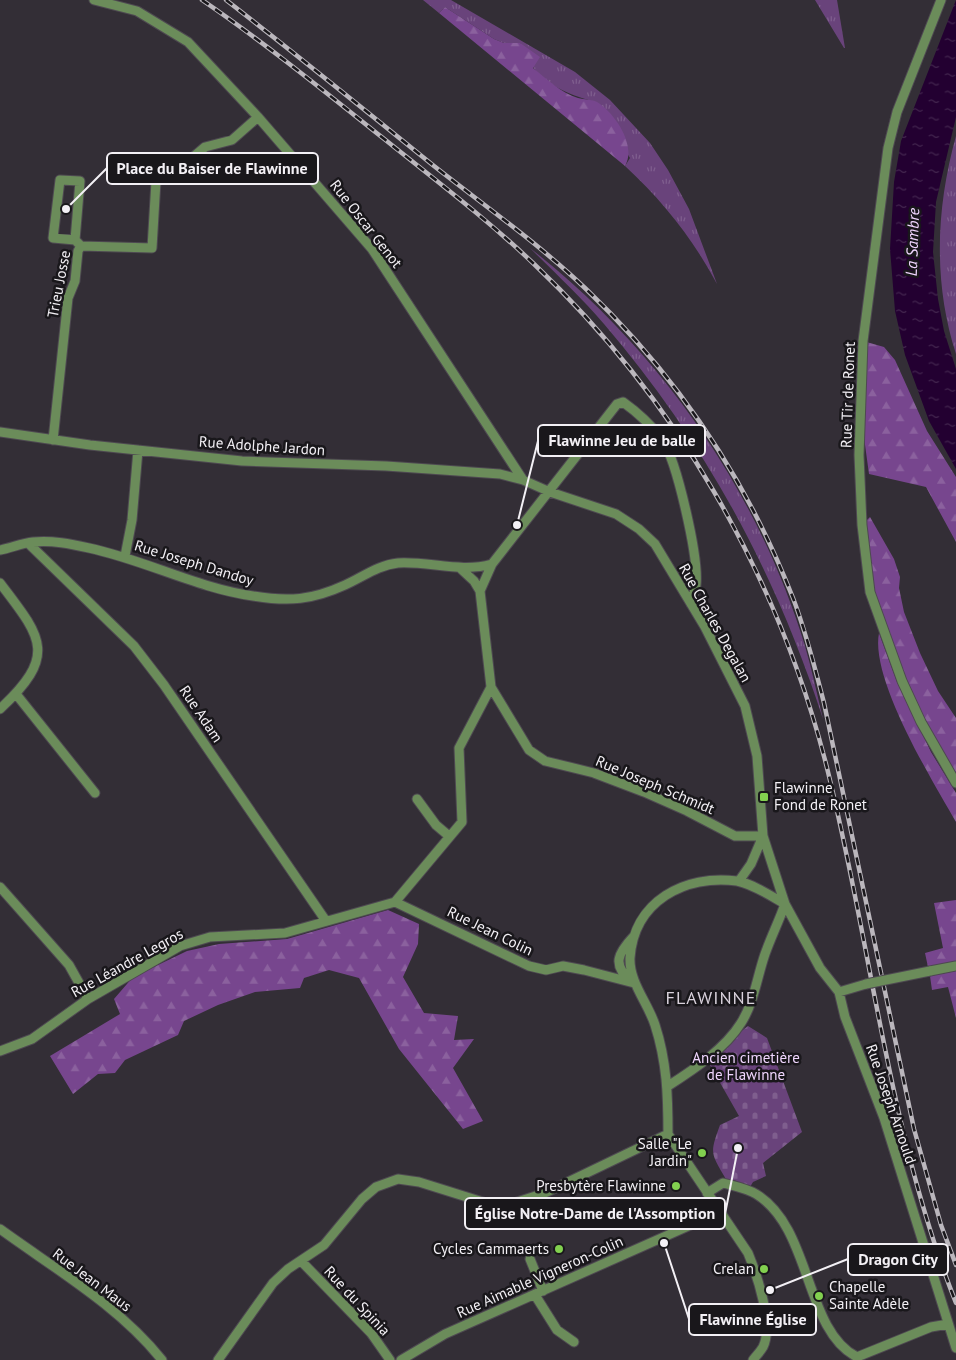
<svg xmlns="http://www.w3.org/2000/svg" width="956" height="1360" font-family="'PT Sans',sans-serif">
<defs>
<pattern id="grass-tufts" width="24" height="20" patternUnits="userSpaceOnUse" patternTransform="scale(1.25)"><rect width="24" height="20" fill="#69437b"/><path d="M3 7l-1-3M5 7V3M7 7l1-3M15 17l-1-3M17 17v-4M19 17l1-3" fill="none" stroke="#7f5e8e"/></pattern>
<pattern id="forest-firs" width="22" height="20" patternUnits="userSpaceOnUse" patternTransform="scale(1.25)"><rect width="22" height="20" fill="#77468e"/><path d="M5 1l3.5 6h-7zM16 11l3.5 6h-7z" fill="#8b619e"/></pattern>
<pattern id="cemetery-stones" width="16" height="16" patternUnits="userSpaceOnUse" patternTransform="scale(1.25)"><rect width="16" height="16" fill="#69437b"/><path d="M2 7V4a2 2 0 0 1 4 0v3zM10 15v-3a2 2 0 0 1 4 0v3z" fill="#7f5e8e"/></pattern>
<pattern id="water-ripples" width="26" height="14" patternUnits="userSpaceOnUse" patternTransform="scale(1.25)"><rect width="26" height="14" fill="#230031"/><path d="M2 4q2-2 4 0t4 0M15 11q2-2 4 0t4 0" fill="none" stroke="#43264f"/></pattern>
</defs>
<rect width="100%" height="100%" fill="#332e36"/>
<path fill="url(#grass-tufts)" d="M423 0H451L575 72 610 100 650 143 668 170 689 209 717 284C693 239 663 201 625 166L630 158 596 102C575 97 546 86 533 67 527 60 524 51 520 43H504L494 39 445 7 439 13Z
M815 0H837L845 48H844Z
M956 136V354C933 283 936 208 956 136Z
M530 248C659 349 757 489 805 646 812 670 817 694 823 719 775 571 705 442 604 324 581 297 555 273 530 248Z"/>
<path fill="url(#forest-firs)" d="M445 7 494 39 504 43H520L540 57 533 68C547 79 561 93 578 98 584 100 592 99 597 102 615 113 637 146 625 166L439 13Z
M863 341 884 347 895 360 927 431 956 477V542L926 487 869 474 860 408Z
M870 517 894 559 900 577 899 588 904 612 920 653 938 691 956 718V783L921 722 870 592 862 525Z
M879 633 897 682 931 752 956 793V822C932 780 870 679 879 633Z
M956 900V962L928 967 925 953 943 948 934 903Z
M388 910 419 924 418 944 403 977 424 1013 458 1016 454 1040 474 1039 453 1068 483 1121 463 1129 399 1049 359 978 329 970 304 978 300 988 255 992 218 1005 184 1021 178 1035 125 1060 115 1073 98 1074 73 1094 50 1056 120 1014 114 999 133 977 187 951 219 944 287 939Z
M956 971V1018L948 987 932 990 930 976Z"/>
<path fill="url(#cemetery-stones)" d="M748 1026 767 1038 802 1132 763 1163 766 1176 753 1182 750 1187 734 1180 727 1181C711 1153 709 1155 720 1125L739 1116 706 1058Z"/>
<path fill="url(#water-ripples)" d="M956 0V117L936 202 933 252 938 299 944 331 956 369V469L929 421 905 355 895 311 890 249 894 182 901 141Z"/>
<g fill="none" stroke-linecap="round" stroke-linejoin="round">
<defs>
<path id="minor" d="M94 0 137 11 188 42 258 117 372 249 523 480
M941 0 897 112 888 148 863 341 859 455 862 525 870 592 902 681 921 722 956 783
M75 240 53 238 60 180 80 181 75 240 81 246
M0 432 90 445 242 461 386 466 500 474 523 480 550 492 616 514 639 529 655 544 705 627 745 706 757 756 763 836 785 904 820 968 839 992 845 1017 884 1118 956 1348
M53 440 68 298 75 281 78 251 81 246 152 248 156 181 175 163 191 159 205 147 232 140 258 117
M28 543 134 646 164 685 326 921
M0 550C11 548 22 543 33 542 52 540 71 544 89 548 145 560 197 588 253 596 289 602 312 600 345 585 363 577 378 565 398 563 429 561 461 573 492 564L617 404 623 402C637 412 651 425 662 439 677 461 699 558 696 585 695 591 692 598 691 604
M125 556 132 520 138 450
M460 568 474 581 480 591 491 687 529 750 545 761 594 773 644 792 687 811 735 836H763
M0 583C42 638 58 655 0 709
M480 591 492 564
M16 694 95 793
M417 799 436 825 449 836
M739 881 751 864 763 836
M0 887 69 965 88 999
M395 902 529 966 546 970 563 966 584 970 634 983
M395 902 462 822 459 748 491 687
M930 971 956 966
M632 982C611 965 618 953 634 936
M839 992 866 984
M0 1051 32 1039 88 999 180 946 210 937 285 933 395 902
M668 1086C693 1070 725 1049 741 1023 754 1003 757 977 765 954 771 937 779 921 785 904
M668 1134C668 1096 667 1062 655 1025 648 1003 629 982 630 958 634 901 685 874 737 881 753 884 771 896 785 904
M668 1134 748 1253C757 1275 774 1325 763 1347 760 1352 756 1356 753 1360
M707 1193 723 1183C734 1186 746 1188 756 1194 812 1228 804 1330 857 1357L931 1327 948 1324
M0 1229C55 1269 119 1306 162 1360
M530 1259 543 1291
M302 1262 371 1333 390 1360
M535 1295 557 1330 574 1342
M218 1360 273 1283 288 1269 324 1245 362 1199 376 1187 398 1179 419 1182 486 1203H514L545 1193 668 1134
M401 1360 445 1334 720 1212"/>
</defs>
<use href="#minor" stroke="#4e4951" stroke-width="11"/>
<use href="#minor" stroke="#6b8c5a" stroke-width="9"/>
<defs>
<path id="rail" d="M202 0C265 43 324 91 383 138 434 179 487 219 534 264 675 398 776 572 825 760 871 940 887 1129 956 1303
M226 0C296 54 365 110 434 166 485 206 539 244 586 289 677 376 747 480 793 598 806 632 815 668 824 703L914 1129 941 1225 956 1265"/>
</defs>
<use href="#rail" stroke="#bbb7bd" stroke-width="4.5"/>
<use href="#rail" stroke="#19171b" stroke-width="2.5" stroke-dasharray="8" stroke-linecap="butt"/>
<defs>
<path id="minor-bridge" d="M866 984 930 971"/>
</defs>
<use href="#minor-bridge" stroke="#4e4951" stroke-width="11" stroke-linecap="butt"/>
<use href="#minor-bridge" stroke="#6b8c5a" stroke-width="9"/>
</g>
<g fill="#82d04f" stroke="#19171b" stroke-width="2">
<rect x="759" y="792" width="10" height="10" rx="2.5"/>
<circle cx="702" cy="1153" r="5"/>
<circle cx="676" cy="1186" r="5"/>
<circle cx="559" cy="1249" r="5"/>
<circle cx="764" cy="1269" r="5"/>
<circle cx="819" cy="1296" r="5"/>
</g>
<g text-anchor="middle" stroke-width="5" stroke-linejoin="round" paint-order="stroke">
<g font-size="15" fill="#f3f0f5" stroke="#19171b">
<text transform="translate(366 224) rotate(52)" y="5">Rue Oscar Genot</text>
<text transform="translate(59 284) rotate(-79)" y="5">Trieu Josse</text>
<text transform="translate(848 395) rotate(-88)" y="5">Rue Tir de Ronet</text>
<text transform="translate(262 446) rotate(4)" y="5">Rue Adolphe Jardon</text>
<text transform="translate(194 563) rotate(17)" y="5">Rue Joseph Dandoy</text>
<text transform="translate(715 623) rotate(61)" y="5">Rue Charles Degalan</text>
<text transform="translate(201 714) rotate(56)" y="5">Rue Adam</text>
<text transform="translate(655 785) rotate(23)" y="5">Rue Joseph Schmidt</text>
<text transform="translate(490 931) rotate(26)" y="5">Rue Jean Colin</text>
<text transform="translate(127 963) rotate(-29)" y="5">Rue Léandre Legros</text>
<text transform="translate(891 1104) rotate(71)" y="5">Rue Joseph Arnould</text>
<text transform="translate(540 1277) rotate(-24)" y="5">Rue Aimable Vigneron-Colin</text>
<text transform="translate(92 1280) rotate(37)" y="5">Rue Jean Maus</text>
<text transform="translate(357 1301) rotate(47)" y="5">Rue du Spinia</text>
</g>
<g font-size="15" fill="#f3f0f5" stroke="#19171b" text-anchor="end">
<text x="774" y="793" text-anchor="start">Flawinne<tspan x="774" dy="17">Fond de Ronet</tspan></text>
<text x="692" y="1149">Salle "Le<tspan x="692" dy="17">Jardin"</tspan></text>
<text x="666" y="1191">Presbytère Flawinne</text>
<text x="549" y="1254">Cycles Cammaerts</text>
<text x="754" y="1274">Crelan</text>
<text x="829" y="1292" text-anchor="start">Chapelle<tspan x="829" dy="17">Sainte Adèle</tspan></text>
</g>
<g font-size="15" fill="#efd5fd" stroke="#19171b">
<text x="746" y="1063">Ancien cimetière<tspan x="746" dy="17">de Flawinne</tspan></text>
</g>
<g font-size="16" font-style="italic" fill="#f1d6ff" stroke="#19171b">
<text transform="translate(912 242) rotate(-88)" y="6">La Sambre</text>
</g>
<g font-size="18" letter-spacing="1" fill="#d9d2dc" stroke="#19171b">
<text x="711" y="1004">FLAWINNE</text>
</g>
</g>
<path fill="none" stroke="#f3f0f5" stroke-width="2" d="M66 209L107 168M517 525L538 441M738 1148L725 1214M770 1290L848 1259M664 1243L689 1319"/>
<g fill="#f3f0f5" stroke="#19171b" stroke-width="2">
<circle cx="66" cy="209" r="5"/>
<circle cx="517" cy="525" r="5"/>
<circle cx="738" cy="1148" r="5"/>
<circle cx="770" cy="1290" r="5"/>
<circle cx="664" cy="1243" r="5"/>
</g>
<g fill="#19171b" stroke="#f3f0f5" stroke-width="2">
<rect x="107" y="153" width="211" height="31" rx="5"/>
<rect x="538" y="425" width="167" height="31" rx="5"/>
<rect x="465" y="1198" width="260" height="31" rx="5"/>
<rect x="848" y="1244" width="100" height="31" rx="5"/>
<rect x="689" y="1304" width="127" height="31" rx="5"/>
</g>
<g font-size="16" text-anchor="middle" font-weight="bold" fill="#f3f0f5">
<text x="212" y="174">Place du Baiser de Flawinne</text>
<text x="622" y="446">Flawinne Jeu de balle</text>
<text x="595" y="1219">Église Notre-Dame de l'Assomption</text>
<text x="898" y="1265">Dragon City</text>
<text x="753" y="1325">Flawinne Église</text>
</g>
</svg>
